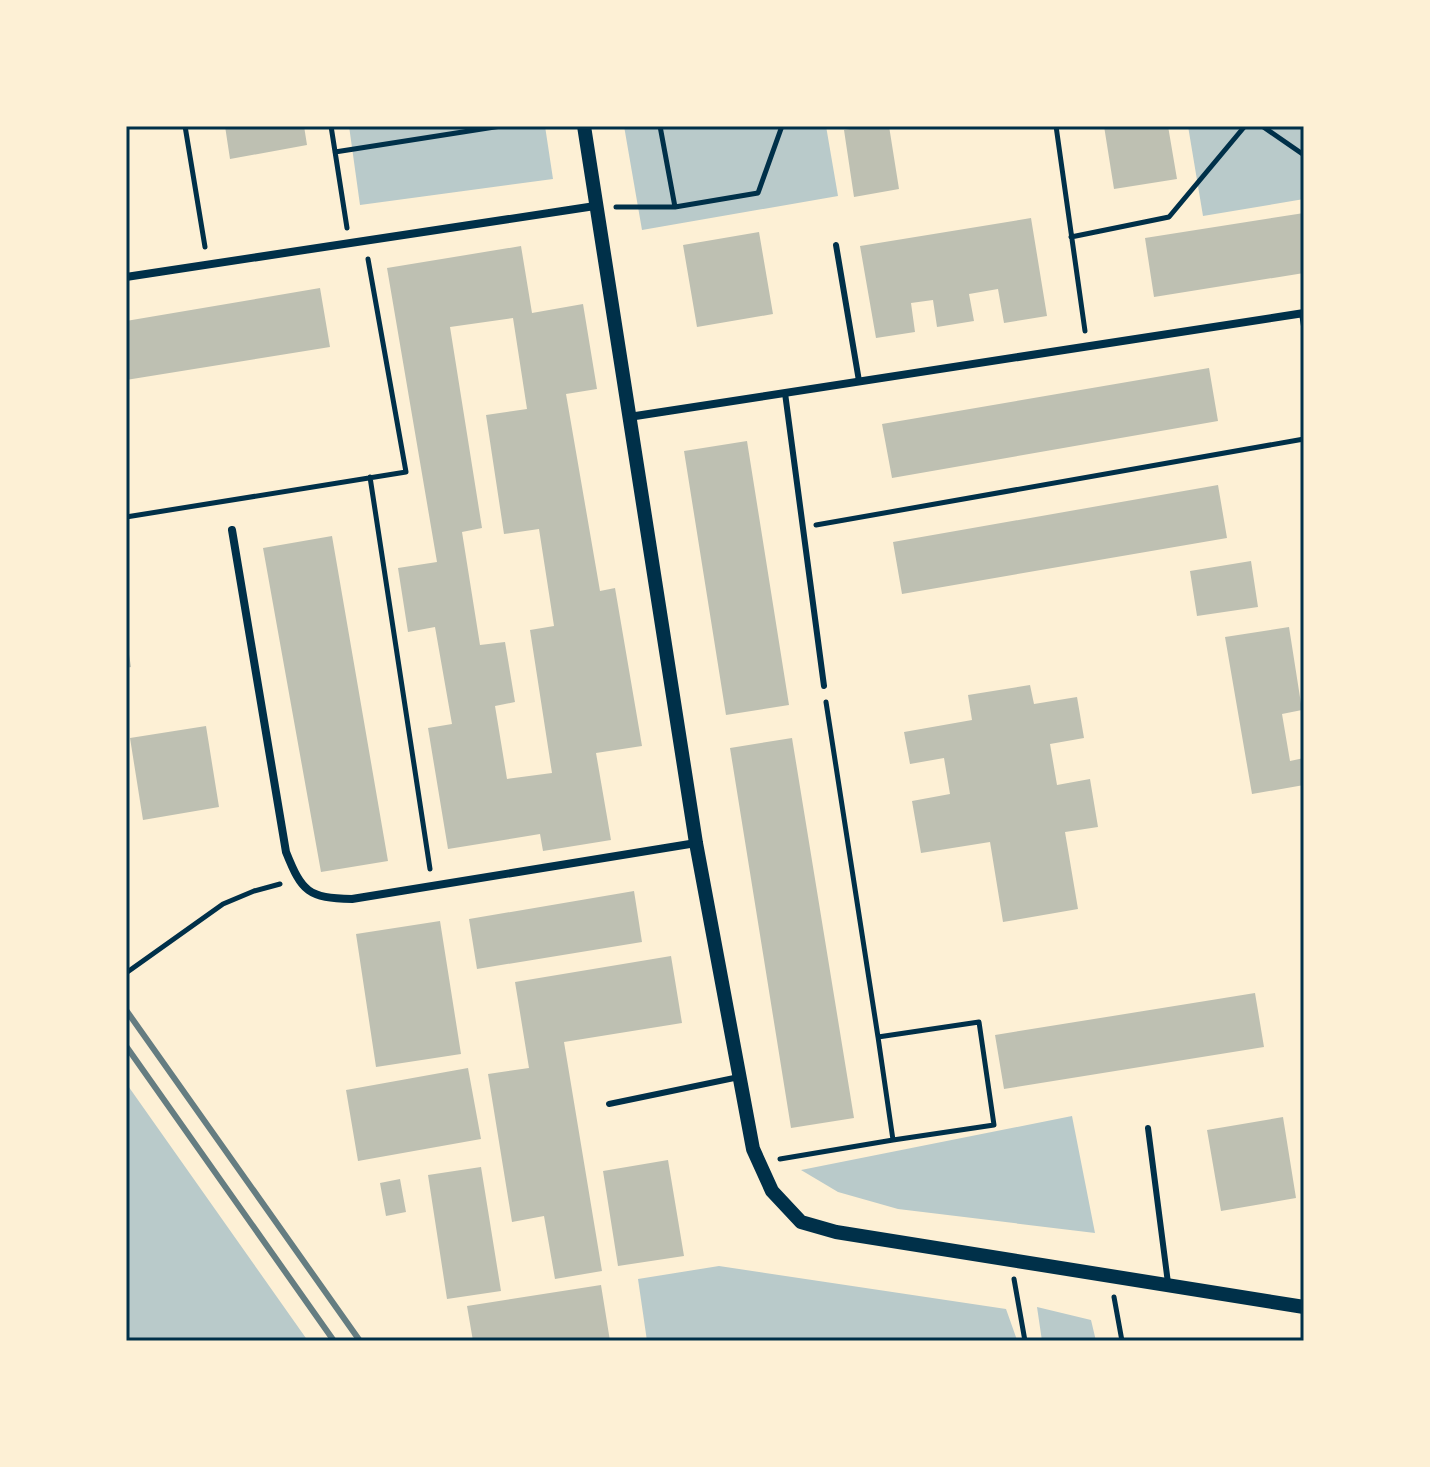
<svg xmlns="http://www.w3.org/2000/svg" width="1430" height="1467" font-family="Bitter,serif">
<rect width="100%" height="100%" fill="#fdf0d5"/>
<path fill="#b9caca" d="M349 126H545L553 179 360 205Z
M624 126H826L838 196 642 230Z
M1188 126H1304V199L1203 216Z
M126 1083 308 1341H126Z
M1072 1116 1095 1233 898 1209 838 1192 801 1170Z
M719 1266 1006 1309 1017 1340 647 1341 638 1279Z
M1037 1307 1091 1320 1096 1341H1042Z"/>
<path fill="#bec0b2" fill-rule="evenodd" d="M225 126H304L307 145 230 159Z
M868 126H889L899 189 854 197 844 130Z
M1104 126H1168L1177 179 1114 189Z
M1304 213V273L1154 297 1145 238Z
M1031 218 1047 316 1004 323 998 289 969 294 974 321 937 327 933 300 911 303 915 332 876 338 860 246Z
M759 232 773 314 697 327 683 245Z
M521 246 532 313 583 304 597 389 566 394 600 591 615 588 642 746 596 753 611 840 543 851 540 834 448 849 428 728 452 724 435 627 408 632 398 568 437 562 387 268ZM513 318 527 409 486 415 504 534 539 529 554 626 530 630 552 773 507 779 495 706 515 702 505 642 480 645 462 532 482 528 450 327Z
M320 288 330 347 126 380V321Z
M1209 368 1218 421 892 478 882 424Z
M747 441 789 705 726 715 684 451Z
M1218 485 1227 538 902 594 893 542Z
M332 536 388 861 321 872 263 548Z
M1251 561 1258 607 1197 616 1190 571Z
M1289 627 1302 710 1282 714 1290 761 1304 758V785L1252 794 1225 637Z
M126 648H128L131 667 126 668Z
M1030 685 1034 704 1077 697 1084 738 1050 744 1057 785 1090 779 1098 827 1065 832 1078 909 1003 922 990 842 921 853 912 801 950 794 944 758 910 764 904 732 972 720 968 695Z
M206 726 219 807 143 820 130 738Z
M792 738 854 1118 791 1128 730 748Z
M634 891 642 942 477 969 469 919Z
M440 921 461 1054 376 1067 356 934Z
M671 956 682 1023 564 1042 602 1271 555 1279 544 1216 512 1222 488 1074 529 1068 515 982Z
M1255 993 1264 1047 1004 1089 995 1035Z
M468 1068 481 1139 358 1161 346 1090Z
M1283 1117 1296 1198 1221 1211 1207 1130Z
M668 1160 684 1256 618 1266 603 1171Z
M481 1167 501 1291 447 1299 428 1175Z
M400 1179 406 1212 386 1216 380 1183Z
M601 1285 610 1341H473L467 1306Z"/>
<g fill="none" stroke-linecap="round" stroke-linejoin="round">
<path stroke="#003049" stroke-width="5" d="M185 126 205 247
M331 126 347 228
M660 126 675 207
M1056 126 1085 331
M1262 126 1304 155
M335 152 501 126
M616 207H675L758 193 782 126
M1071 237 1169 217 1245 126
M370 477 430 869
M126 517 406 472 368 259
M816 525 1304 439
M826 702 878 1037
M126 973 223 904 254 891 280 884
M979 1022 994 1125 893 1140 878 1037Z
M780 1159 893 1140
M1014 1279 1025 1341
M1114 1297 1122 1341"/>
<path stroke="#003049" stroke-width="6" d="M836 245 859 381
M1302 313 1304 326
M785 393 824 686
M609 1104 739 1077
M1148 1128 1168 1283"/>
<path stroke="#003049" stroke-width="8" d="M126 277 595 206
M629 417 1304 313
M232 530 286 852C302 892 308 898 352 899L696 843"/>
<path stroke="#003049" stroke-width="14" d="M584 126 696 843 753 1149 772 1191 801 1222 836 1232 1304 1307"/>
<path stroke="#657d81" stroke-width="6" d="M126 1010 360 1341
M126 1046 334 1341"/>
</g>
<rect width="1430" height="1467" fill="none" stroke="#fdf0d5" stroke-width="256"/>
<rect x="128" y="128" width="1174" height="1211" fill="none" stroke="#003049" stroke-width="3"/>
</svg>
